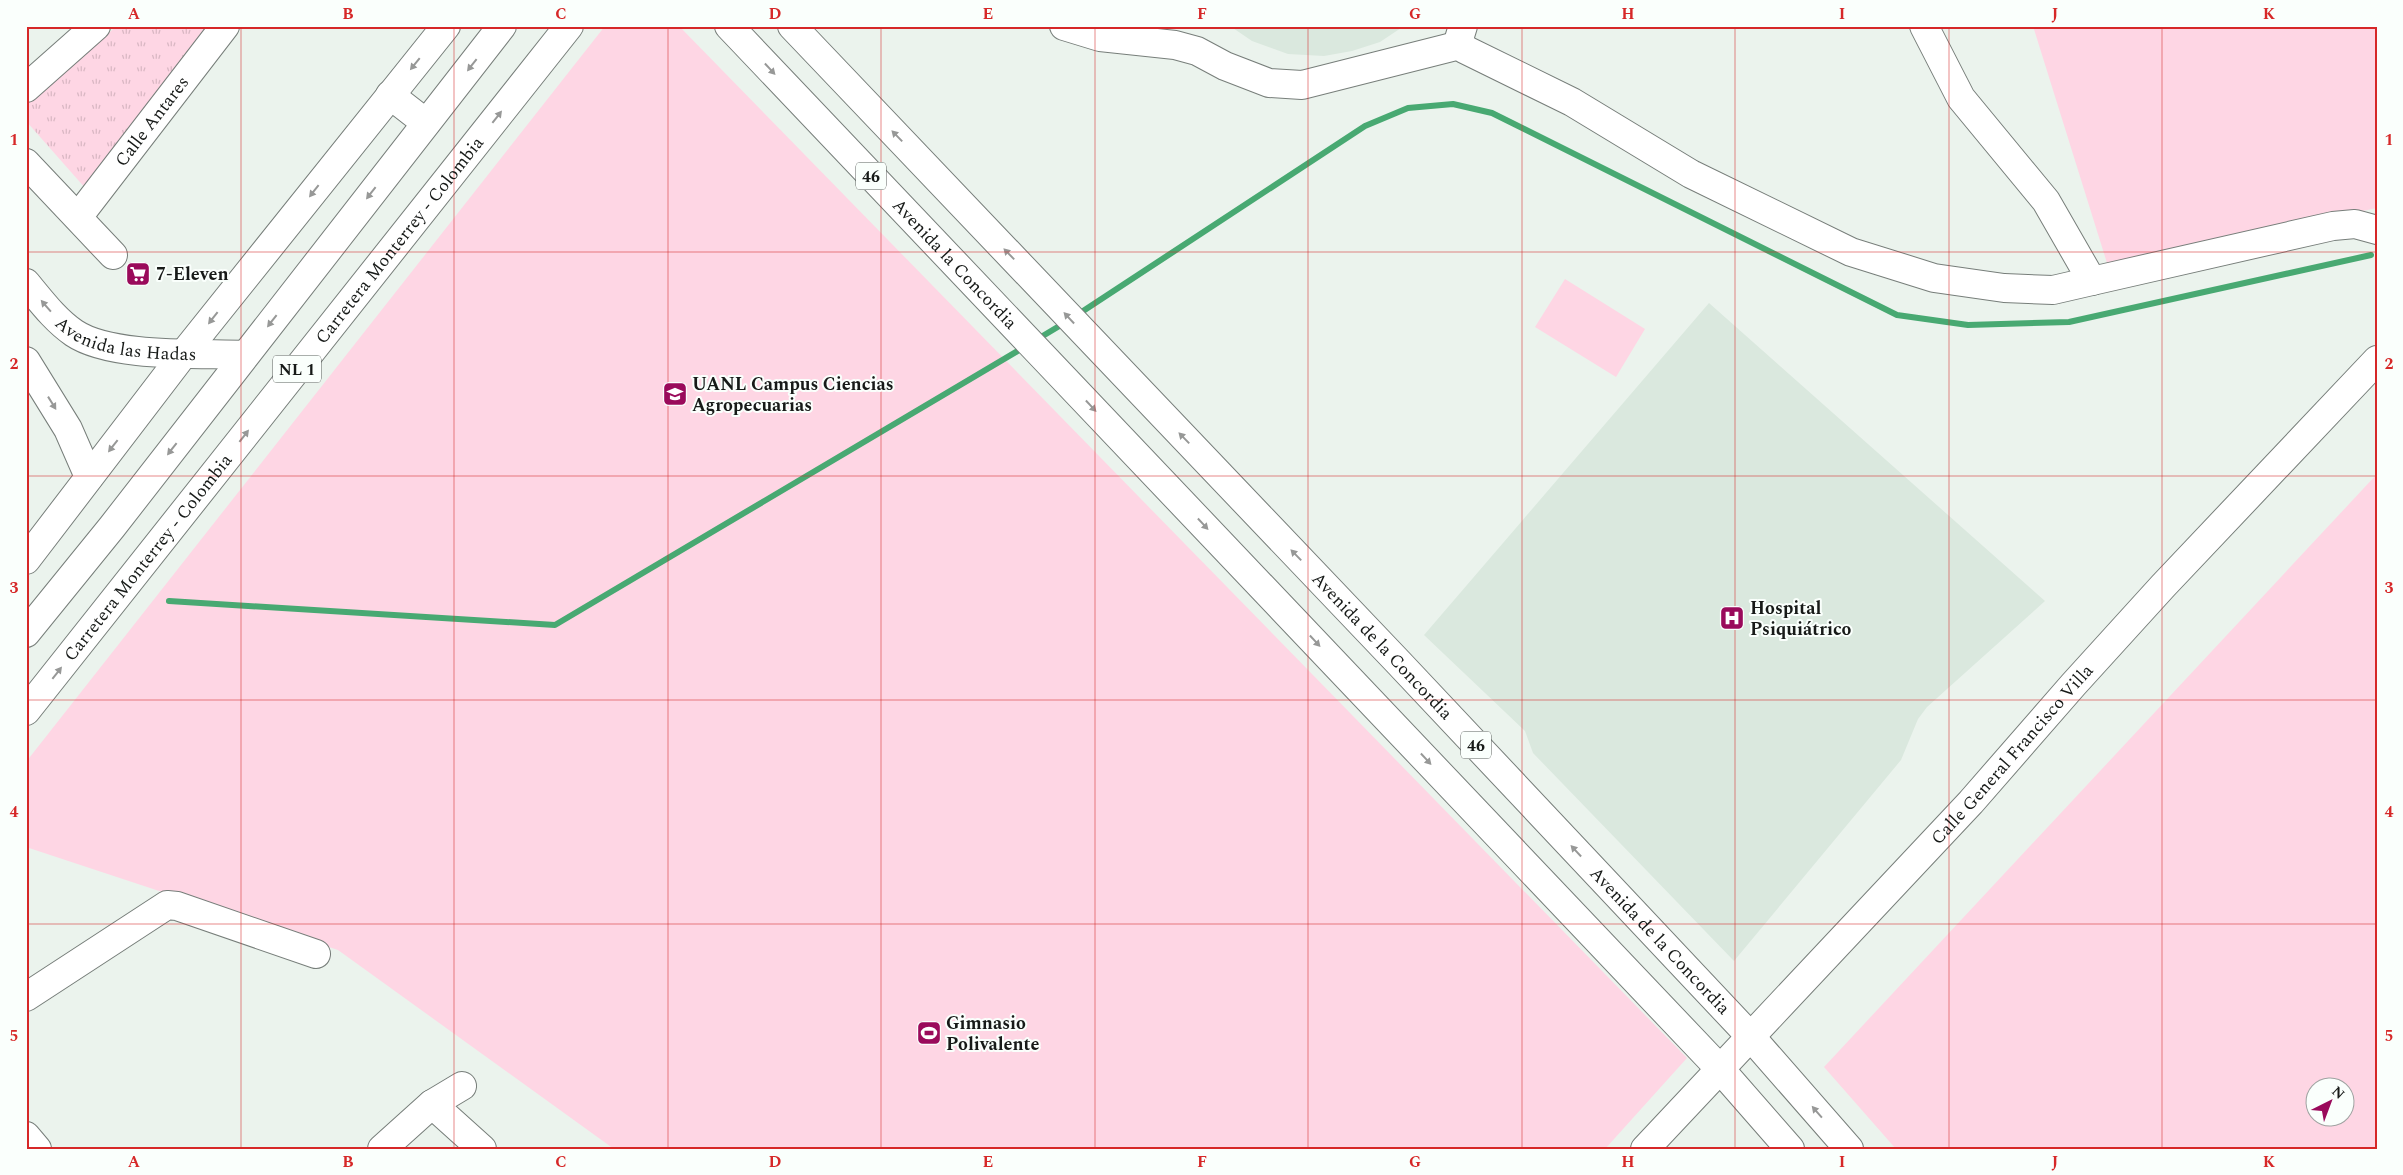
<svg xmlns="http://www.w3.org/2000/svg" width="2403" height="1175" font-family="Spectral,serif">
<defs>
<pattern id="park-tufts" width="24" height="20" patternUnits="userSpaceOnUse" patternTransform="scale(1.25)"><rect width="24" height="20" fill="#fed6e4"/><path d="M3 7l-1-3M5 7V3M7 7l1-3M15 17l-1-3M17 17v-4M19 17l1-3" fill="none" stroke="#d9b7c3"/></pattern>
</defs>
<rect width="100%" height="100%" fill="#ebf3ed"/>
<path fill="#dae8de" d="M1230 26H1404L1380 42 1352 51 1324 56 1288 54 1252 41Z
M1709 303 2045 601 1927 707 1918 719 1901 760 1734 961 1533 753 1525 731 1424 635Z"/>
<path fill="#fed6e4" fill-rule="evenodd" d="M605 26H679L1687 1058 1605 1149H614L338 950 26 847V762Z
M2033 26H2377V208L2107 263Z
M1565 279 1645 329 1616 377 1535 327Z
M2377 474V1149H1896L1824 1067ZM2316 1088H2346V1118H2316Z"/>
<path fill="url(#park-tufts)" d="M117 26H209L86 189 26 121V103Z"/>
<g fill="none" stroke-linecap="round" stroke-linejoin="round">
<path stroke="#48a972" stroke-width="6" d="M1077 315 1365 126 1408 108 1453 104 1492 113 1897 315 1968 325 2069 322 2371 255
M1036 340 1066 322
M169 601 555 625 1026 346"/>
<defs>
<g id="minor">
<path d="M1064 26 1100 37 1175 45 1197 51 1225 66 1269 83 1302 85 1460 45"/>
<path d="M1463 26 1459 39 1464 49 1572 102 1691 174 1851 252 1934 278 2004 288 2053 290 2092 281"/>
<path d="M1924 26 1961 98 2046 201 2092 281 2333 226 2355 224 2377 230"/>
<path d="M26 88 96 26"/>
<path d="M390 95 426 123"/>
<path d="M26 163 113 255"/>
<path id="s1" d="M78 217 225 26"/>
<path id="s2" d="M26 283C41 301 55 320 74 333 111 358 200 353 245 355"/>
<path d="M26 361 68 429 89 477"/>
<path d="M26 560 185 352 446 26"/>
<path d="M26 997 167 905 177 906 316 954"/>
<path d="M432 1104 482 1149"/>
<path d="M26 1136 37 1149"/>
<path d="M382 1149 432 1104 462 1086"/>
<path id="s3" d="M1645 1149 1971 802 2073 685 2163 586 2377 360"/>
</g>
<g id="major">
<path id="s4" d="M729 26 1720 1069 1790 1149"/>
<path id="s5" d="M792 26 1399 663 1751 1037 1849 1149"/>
<path d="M26 633 112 527 502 26"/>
<path id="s6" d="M26 711 569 26"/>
</g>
</defs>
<use href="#minor" stroke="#777e7a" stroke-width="30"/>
<use href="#major" stroke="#777e7a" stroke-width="30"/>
<use href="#minor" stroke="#fff" stroke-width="28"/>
<use href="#major" stroke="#fff" stroke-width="28"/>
</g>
<defs><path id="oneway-solid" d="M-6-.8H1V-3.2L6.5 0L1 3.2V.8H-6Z" transform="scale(1.25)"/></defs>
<g fill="#979897">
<use href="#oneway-solid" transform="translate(415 64) rotate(129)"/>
<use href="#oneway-solid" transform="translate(472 65) rotate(128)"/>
<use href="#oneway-solid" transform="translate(770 69) rotate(47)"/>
<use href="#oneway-solid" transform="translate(497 117) rotate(-52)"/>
<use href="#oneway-solid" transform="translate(897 136) rotate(-134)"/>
<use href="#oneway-solid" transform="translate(314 191) rotate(128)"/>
<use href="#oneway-solid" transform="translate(371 193) rotate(128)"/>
<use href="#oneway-solid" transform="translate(1009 254) rotate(-134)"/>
<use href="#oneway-solid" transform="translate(46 306) rotate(-131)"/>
<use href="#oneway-solid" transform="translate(213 318) rotate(128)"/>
<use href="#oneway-solid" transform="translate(1069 318) rotate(-133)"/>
<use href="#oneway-solid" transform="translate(272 321) rotate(128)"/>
<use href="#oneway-solid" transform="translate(52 403) rotate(58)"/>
<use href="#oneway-solid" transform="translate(1091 406) rotate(47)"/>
<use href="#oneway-solid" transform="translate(244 436) rotate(-52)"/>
<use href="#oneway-solid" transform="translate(1184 438) rotate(-134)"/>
<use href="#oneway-solid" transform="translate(113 446) rotate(128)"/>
<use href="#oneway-solid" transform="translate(172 449) rotate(128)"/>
<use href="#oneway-solid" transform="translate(1203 524) rotate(47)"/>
<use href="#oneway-solid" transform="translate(1296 555) rotate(-134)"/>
<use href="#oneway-solid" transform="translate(1315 641) rotate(47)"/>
<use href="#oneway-solid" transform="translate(57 673) rotate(-52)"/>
<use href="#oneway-solid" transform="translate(1426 759) rotate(47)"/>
<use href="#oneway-solid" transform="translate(1576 851) rotate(-133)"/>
<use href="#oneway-solid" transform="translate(1817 1112) rotate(-131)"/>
</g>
<path fill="none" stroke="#d62828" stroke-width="1" stroke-opacity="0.55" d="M241 26V1149M454 26V1149M668 26V1149M881 26V1149M1095 26V1149M1308 26V1149M1522 26V1149M1735 26V1149M1949 26V1149M2162 26V1149M26 252H2377M26 476H2377M26 700H2377M26 924H2377"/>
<defs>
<symbol id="supermarket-square" viewBox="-11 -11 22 22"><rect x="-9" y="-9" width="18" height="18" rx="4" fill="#9a0a5b" stroke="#fafffc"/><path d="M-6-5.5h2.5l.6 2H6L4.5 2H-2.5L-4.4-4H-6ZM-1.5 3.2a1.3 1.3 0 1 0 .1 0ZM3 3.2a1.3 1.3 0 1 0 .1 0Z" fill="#fff"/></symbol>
<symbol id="university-square" viewBox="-11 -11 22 22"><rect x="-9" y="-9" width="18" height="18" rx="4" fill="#9a0a5b" stroke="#fafffc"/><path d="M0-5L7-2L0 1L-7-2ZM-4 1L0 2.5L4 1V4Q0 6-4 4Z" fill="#fff"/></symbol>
<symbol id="hospital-square" viewBox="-11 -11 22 22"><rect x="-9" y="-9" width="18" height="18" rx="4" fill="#9a0a5b" stroke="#fafffc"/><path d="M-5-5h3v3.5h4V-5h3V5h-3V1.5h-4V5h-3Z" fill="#fff"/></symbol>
<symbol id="stadium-square" viewBox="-11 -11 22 22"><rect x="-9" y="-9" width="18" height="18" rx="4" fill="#9a0a5b" stroke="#fafffc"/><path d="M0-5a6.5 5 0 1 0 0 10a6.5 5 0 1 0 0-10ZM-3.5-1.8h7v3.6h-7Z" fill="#fff"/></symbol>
</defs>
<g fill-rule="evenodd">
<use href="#supermarket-square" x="124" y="260" width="28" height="28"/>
<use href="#university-square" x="661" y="380" width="28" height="28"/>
<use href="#hospital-square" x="1718" y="604" width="28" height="28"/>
<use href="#stadium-square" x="915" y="1019" width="28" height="28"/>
</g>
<g text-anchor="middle" stroke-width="4" stroke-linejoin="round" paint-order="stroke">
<g fill="#fafffc" stroke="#5b5f5c" stroke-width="1">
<rect x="856" y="162.5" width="30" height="27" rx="4"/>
<rect x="273" y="355.5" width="48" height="27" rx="4"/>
<rect x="1461" y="731.5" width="30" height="27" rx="4"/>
</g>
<g font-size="16" font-weight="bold" fill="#171a18">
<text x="871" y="182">46</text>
<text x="297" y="375">NL 1</text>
<text x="1476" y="751">46</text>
</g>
<g font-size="18" fill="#171a18" stroke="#fafffc">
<text dy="6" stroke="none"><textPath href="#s1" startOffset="121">Calle Antares</textPath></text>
<text dy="6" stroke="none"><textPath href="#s6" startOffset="601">Carretera Monterrey - Colombia</textPath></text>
<text dy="6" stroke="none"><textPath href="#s4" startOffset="328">Avenida la Concordia</textPath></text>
<text dy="6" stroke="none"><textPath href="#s2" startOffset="122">Avenida las Hadas</textPath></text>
<text dy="6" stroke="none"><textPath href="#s6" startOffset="196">Carretera Monterrey - Colombia</textPath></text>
<text dy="6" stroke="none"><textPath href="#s5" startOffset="856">Avenida de la Concordia</textPath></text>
<text dy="6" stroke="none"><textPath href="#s3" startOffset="539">Calle General Francisco Villa</textPath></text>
<text dy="6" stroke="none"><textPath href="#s5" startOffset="1261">Avenida de la Concordia</textPath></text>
</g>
<g font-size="18" font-weight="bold" fill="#171a18" stroke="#fafffc" text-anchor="start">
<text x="156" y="280">7-Eleven</text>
<text x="692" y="390">UANL Campus Ciencias<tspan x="692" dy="21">Agropecuarias</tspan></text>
<text x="1750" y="614">Hospital<tspan x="1750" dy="21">Psiquiátrico</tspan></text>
<text x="946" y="1029">Gimnasio<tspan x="946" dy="21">Polivalente</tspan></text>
</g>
</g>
<rect width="2403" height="1175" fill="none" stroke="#fafffc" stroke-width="55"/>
<g transform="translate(2330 1102) rotate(42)"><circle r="24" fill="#fafffc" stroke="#9fa3a1"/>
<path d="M0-4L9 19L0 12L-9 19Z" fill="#9a0a5b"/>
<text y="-8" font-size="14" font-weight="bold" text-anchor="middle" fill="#171a18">N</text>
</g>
<rect x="28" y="28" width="2348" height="1120" fill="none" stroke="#d62828" stroke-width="2"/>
<g font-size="16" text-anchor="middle" font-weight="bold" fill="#d62828">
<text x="134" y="19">A</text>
<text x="348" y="19">B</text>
<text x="561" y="19">C</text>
<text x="775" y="19">D</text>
<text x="988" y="19">E</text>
<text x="1202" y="19">F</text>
<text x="1415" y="19">G</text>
<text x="1628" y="19">H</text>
<text x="1842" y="19">I</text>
<text x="2055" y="19">J</text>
<text x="2269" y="19">K</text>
<text x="14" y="145">1</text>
<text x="2389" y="145">1</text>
<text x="14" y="369">2</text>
<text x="2389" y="369">2</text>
<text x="14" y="593">3</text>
<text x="2389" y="593">3</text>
<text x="14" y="817">4</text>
<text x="2389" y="817">4</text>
<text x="14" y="1041">5</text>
<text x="2389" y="1041">5</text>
<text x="134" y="1167">A</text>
<text x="348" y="1167">B</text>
<text x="561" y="1167">C</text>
<text x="775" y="1167">D</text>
<text x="988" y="1167">E</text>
<text x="1202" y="1167">F</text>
<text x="1415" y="1167">G</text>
<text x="1628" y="1167">H</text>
<text x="1842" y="1167">I</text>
<text x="2055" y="1167">J</text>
<text x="2269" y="1167">K</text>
</g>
</svg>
